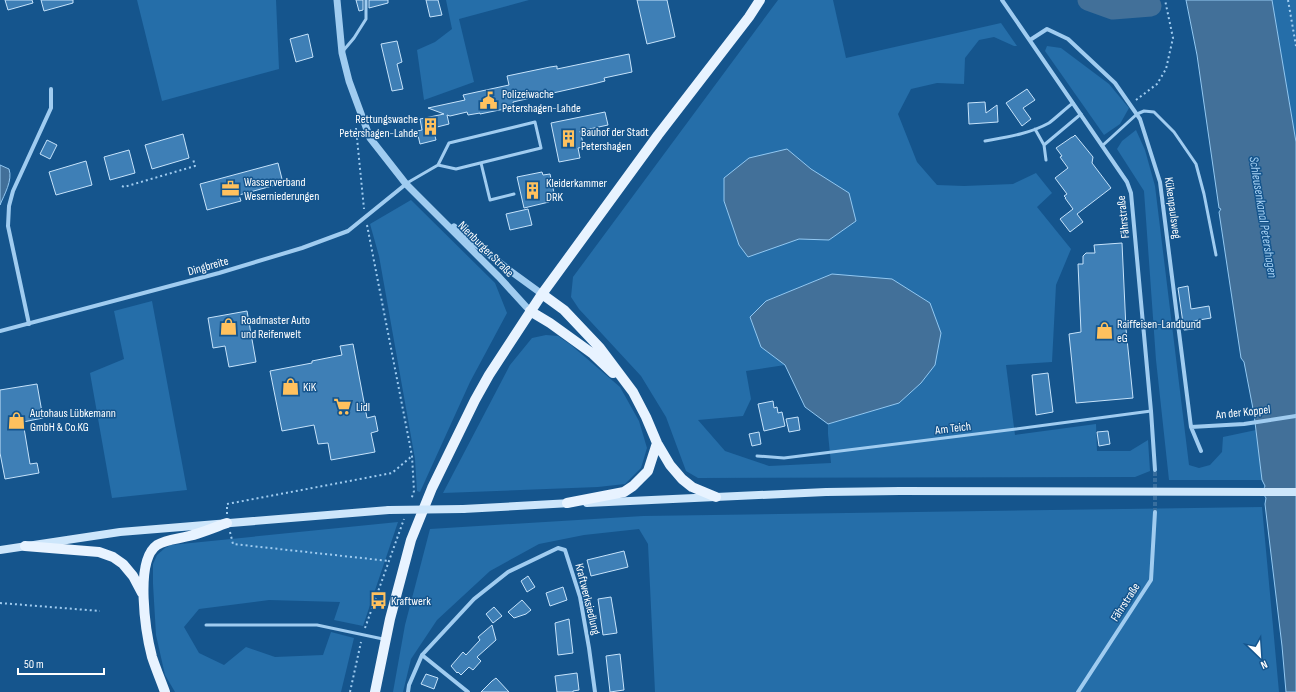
<svg xmlns="http://www.w3.org/2000/svg" width="1296" height="692" font-family="'Sofia Sans Condensed',sans-serif">
<rect width="100%" height="100%" fill="#15558d"/>
<path fill="#256ea9" fill-rule="evenodd" d="M137 0H276L279 69 162 101Z
M446 0H529L459 19 474 82 424 100 417 50 435 42 452 29Z
M778 0H833L846 58 1001 23 1017 46H1014L994 37 979 40 965 58 964 84 937 83 911 89 898 114 917 162 937 185 964 186 1013 184 1036 173 1052 193 1037 207 1071 249 1056 285 1052 362 1006 365 1015 435 1096 424 1097 451H1130L1148 440 1150 471 1135 477 698 478 686 471 666 417 641 376 579 309 571 297 573 277ZM787 149 811 169 829 240 799 239 748 256 739 245 724 201V178ZM832 274 899 403 828 424V434L831 463 769 466 725 451 698 420 743 416 751 399 746 371 785 365 761 347 766 301Z
M1272 0H1296V142Z
M1047 46 1061 48 1109 84 1129 108 1120 124 1104 135 1045 51Z
M1136 130 1145 150 1155 186 1189 465 1199 468 1210 465 1222 452 1223 437 1256 430 1262 480H1169L1156 360 1144 191 1117 149 1122 141Z
M411 200 495 283 507 313 470 382 420 492 417 491 415 459 379 256 370 224Z
M152 301 187 490 112 498 90 373 124 359 114 311Z
M546 335 558 336 571 345 620 387 639 421 647 448 641 468 625 484 598 487 443 493 510 365 532 338Z
M1262 507 1279 692H655L648 544 639 529 584 535 539 544 490 571 437 620 411 659 403 692H393L405 625 430 529 643 516Z
M398 522 363 626 334 620 340 602 269 600 199 609 184 627 199 653 224 665 246 647 275 657 323 655 331 632 354 638 341 692H175L165 675 156 635 153 584V564L157 555 165 548 171 545Z"/>
<path fill="#427099" stroke="#92c8f2" d="M1186 0H1272L1296 142V692H1286L1282 646 1265 504 1266 498C1263 494 1263 490 1265 486L1262 480 1254 414 1244 362 1241 358 1219 212 1221 209 1219 208 1197 55Z
M787 149 811 169 849 193 856 221 829 240 799 239 748 257 739 245 724 201V178L749 158Z
M0 165 9 169C13 180 4 195 0 205Z
M832 274 892 279 930 303 941 333 935 365 921 383 899 403 828 424 805 407 785 365 761 347 750 317 766 301Z"/>
<g fill="none" stroke-linecap="round" stroke-linejoin="round">
<path stroke="#427099" stroke-width="21" d="M1088 0 1113 9 1151 6"/>
</g>
<path fill="#3e7fb6" stroke="#c6e3fb" d="M5 0H32L33 3 8 10Z
M41 0H73V3L44 11Z
M356 0H363V10L359 11Z
M369 0H388V3L369 8Z
M426 0H438L442 15 430 17Z
M637 0H667L675 37 647 44Z
M308 34 313 57 296 62 290 39Z
M397 41 402 62 397 64 403 89 392 91 381 44Z
M629 54 632 72 604 78 605 81 593 84 513 102 514 107 480 114V113L468 115 467 112 450 116 447 115 449 124 433 128 436 140 420 144 417 131 422 130 420 119 444 114 428 108 465 100 463 95 509 85 507 76 550 67 557 66V69Z
M1027 89 1035 100 1023 108 1031 119 1022 126 1006 103Z
M985 102 986 113 997 105 998 122 969 124 968 103Z
M605 112 608 125 580 131 584 147 578 148 580 158 559 162 551 123Z
M183 134 189 158 152 169 145 145Z
M1075 135 1093 157 1092 163 1111 188 1077 214 1083 222 1070 232 1060 219 1073 209 1065 198H1066L1064 196 1067 194 1055 178 1068 168 1060 157 1062 156 1056 148 1072 137H1073Z
M47 140 57 145 50 159 40 154Z
M129 150 135 173 110 180 104 157Z
M86 161 92 185 56 195 49 172Z
M278 163 283 183 239 195 241 201 207 210 200 184Z
M542 172 543 175 550 174 554 193 547 194 549 202 524 208 517 177Z
M528 209 532 225 510 230 506 214Z
M1122 243 1126 329 1133 398 1076 403 1069 334 1081 332 1078 264H1083V256L1086 253H1095L1094 245Z
M1188 286 1191 309 1209 306 1211 318 1193 321 1194 329 1184 330 1178 288Z
M247 311 256 362 229 367 225 346 213 348 208 318Z
M353 344 367 418 375 416 378 431 371 433 375 452 331 460 328 443 318 444 314 425 282 431 270 371 312 363V361L342 355 340 346Z
M1048 373 1053 412 1036 415 1032 375Z
M37 384 43 418 23 422 30 464 37 463 39 473 5 479 0 453V390Z
M773 401 774 408 777 407 778 413 782 412 785 426 764 431 758 404Z
M798 417 800 430 789 432 786 419Z
M1108 431 1110 444 1099 446 1097 432Z
M759 432 761 444 752 446 749 434Z
M624 551 628 567 591 576 587 560Z
M528 576 535 587 527 592 521 581Z
M563 587 567 600 550 606 546 593Z
M611 597 617 633 603 635 598 599Z
M522 600 531 610 526 614 514 618 508 612Z
M494 607 502 616 493 623 486 614Z
M569 619 573 653 558 655 555 623Z
M492 625 496 640 477 657 481 661 473 670 469 667 461 675 458 672 457 673 451 666 463 652 466 655 480 640 478 637Z
M620 654 624 690 610 692 606 656Z
M577 673 579 690 573 691V692H557L555 676Z
M426 674 438 678 434 689 421 684Z
M496 678 509 692H481L492 681Z"/>
<g fill="none" stroke-linecap="round" stroke-linejoin="round">
<path stroke="#386e9e" stroke-width="4" stroke-dasharray="4 2" stroke-linecap="butt" d="M1155 512V470"/>
<path stroke="#a0ccf0" stroke-width="2" stroke-dasharray="2 3" stroke-linecap="butt" d="M1288 0 1296 46
M1136 100 1157 84 1166 69 1173 38 1165 0
M356 128 364 209
M122 186 124 187 195 166 193 159
M367 225 412 456 414 491 411 500
M227 514V504L392 473 412 456
M230 532 233 544 389 561
M0 603 100 611
M365 628 404 519
M350 692 361 642"/>
<path stroke="#a0ccf0" stroke-width="3" d="M343 51 354 38 366 19V0
M1035 129 1044 145
M985 141C1007 137 1029 134 1049 123 1057 117 1065 109 1073 103
M1102 146 1137 114 1144 111 1154 112 1174 132 1196 164 1204 194 1216 255
M1046 160 1044 145 1081 114
M481 163 490 200 514 194
M407 183 438 165 456 169 541 148 535 122 449 143 438 165
M757 456 784 458 1016 429 1151 411
M206 625H317L383 639"/>
<path stroke="#a0ccf0" stroke-width="4" d="M1002 0 1127 182 1131 193 1151 411 1155 470
M1030 40 1047 29 1068 39 1115 83 1140 119 1160 182 1191 427 1201 451
M29 324 8 226 9 206 13 191 51 108V89
M0 331 219 273 302 248 348 231 406 184
M1191 427 1244 424 1296 416
M408 692 409 685 422 655
M468 692 422 655 474 599 508 572 558 548 565 550 580 597 589 648 595 692
M1078 692 1151 580 1155 512"/>
<path stroke="#a0ccf0" stroke-width="7" d="M337 0 342 53 349 81 370 138 406 184 499 277 530 311
M454 227 509 270 542 294"/>
<path stroke="#cde6fb" stroke-width="8" d="M587 503 826 492 900 491 1296 492
M463 509 571 503
M0 550 120 532 389 510"/>
<path stroke="#e8f3ff" stroke-width="10" d="M542 294 564 310 600 348 633 392 646 417 657 443 670 465 682 479 692 487 716 497
M530 311 550 323 593 354 613 373
M567 503 624 492 633 486 648 471 657 443
M25 546 99 552 113 557 123 564 133 576 142 593
M165 692C161 681 156 669 152 657 146 634 134 561 157 545 167 539 178 539 189 536 202 533 215 527 227 523
M375 692 390 619 411 540 432 488 475 400 489 375 542 294 658 135 749 17 760 0"/>
<path stroke="#cde6fb" stroke-width="8" d="M389 510 463 509"/>
</g>
<defs>
<symbol id="civic-bare" viewBox="-9 -9 18 18"><path d="M-.6-6.5H3V-4.5H.6V-3L4-1V1h2V6H-6V1h2V-1L-.6-3ZM-1.2 2.5V6h2.4V2.5Z" fill="#ffc15e" stroke="#15558d" stroke-width="2.5" paint-order="stroke"/></symbol>
<symbol id="building-bare" viewBox="-9 -9 18 18"><path d="M-4-6H4V6H1V3H-1V6H-4ZM-2.5-4.3h1.7v1.8h-1.7ZM.8-4.3h1.7v1.8H.8ZM-2.5-1h1.7V.8h-1.7ZM.8-1h1.7V.8H.8Z" fill="#ffc15e" stroke="#15558d" stroke-width="2.5" paint-order="stroke"/></symbol>
<symbol id="office-bare" viewBox="-9 -9 18 18"><path d="M-6-3h4V-5.5h4V-3h4V5H-6ZM-1-4.5V-3h2v-1.5ZM-6 0V1H6V0Z" fill="#ffc15e" stroke="#15558d" stroke-width="2.5" paint-order="stroke"/></symbol>
<symbol id="shop-bare" viewBox="-9 -9 18 18"><path d="M-5-2.5h2.3a2.7 3.5 0 0 1 5.4 0H5L5.5 6h-11ZM-1.5-2.5h3a1.5 2.3 0 0 0-3 0Z" fill="#ffc15e" stroke="#15558d" stroke-width="2.5" paint-order="stroke"/></symbol>
<symbol id="supermarket-bare" viewBox="-9 -9 18 18"><path d="M-6-5.5h2.5l.6 2H6L4.5 2H-2.5L-4.4-4H-6ZM-1.5 3.2a1.3 1.3 0 1 0 .1 0ZM3 3.2a1.3 1.3 0 1 0 .1 0Z" fill="#ffc15e" stroke="#15558d" stroke-width="2.5" paint-order="stroke"/></symbol>
<symbol id="bus-bare" viewBox="-9 -9 18 18"><path d="M-5-6H5V4H4V6H2V4H-2V6H-4V4H-5ZM-3.5-4V0h7V-4ZM-3.5 1.2v1.5H-2V1.2ZM2 1.2v1.5H3.5V1.2Z" fill="#ffc15e" stroke="#15558d" stroke-width="2.5" paint-order="stroke"/></symbol>
</defs>
<g fill-rule="evenodd">
<use href="#civic-bare" x="476" y="88" width="25" height="25"/>
<use href="#building-bare" x="418" y="114" width="25" height="25"/>
<use href="#building-bare" x="556" y="126" width="25" height="25"/>
<use href="#office-bare" x="218" y="176" width="25" height="25"/>
<use href="#building-bare" x="520" y="178" width="25" height="25"/>
<use href="#shop-bare" x="216" y="314" width="25" height="25"/>
<use href="#shop-bare" x="1092" y="318" width="25" height="25"/>
<use href="#shop-bare" x="278" y="374" width="25" height="25"/>
<use href="#supermarket-bare" x="330" y="394" width="25" height="25"/>
<use href="#shop-bare" x="4" y="408" width="25" height="25"/>
<use href="#bus-bare" x="366" y="588" width="25" height="25"/>
</g>
<g text-anchor="middle" stroke-width="3" stroke-linejoin="round" paint-order="stroke">
<g font-size="12" fill="#fff" stroke="#15558d" text-anchor="start">
<text x="502" y="98">Polizeiwache<tspan x="502" dy="14">Petershagen-Lahde</tspan></text>
<text x="418" y="123" text-anchor="end">Rettungswache<tspan x="418" dy="14">Petershagen-Lahde</tspan></text>
<text x="581" y="136">Bauhof der Stadt<tspan x="581" dy="14">Petershagen</tspan></text>
<text x="244" y="186">Wasserverband<tspan x="244" dy="14">Weserniederungen</tspan></text>
<text x="546" y="187">Kleiderkammer<tspan x="546" dy="14">DRK</tspan></text>
<text x="241" y="324">Roadmaster Auto<tspan x="241" dy="14">und Reifenwelt</tspan></text>
<text x="1117" y="328">Raiffeisen-Landbund<tspan x="1117" dy="14">eG</tspan></text>
<text x="303" y="391">KiK</text>
<text x="356" y="411">Lidl</text>
<text x="30" y="417">Autohaus Lübkemann<tspan x="30" dy="14">GmbH &amp; Co.KG</tspan></text>
<text x="391" y="605">Kraftwerk</text>
</g>
<g font-size="12" fill="#fff" stroke="#15558d">
<text transform="translate(1173 208) rotate(82)" y="4">Kükenpaulsweg</text>
<text transform="translate(1123 217) rotate(-96)" y="4">Fährstraße</text>
<text transform="translate(486 249) rotate(45)" y="4">Nienburger Straße</text>
<text transform="translate(208 266) rotate(-16)" y="4">Dingbreite</text>
<text transform="translate(1243 412) rotate(-6)" y="4">An der Koppel</text>
<text transform="translate(953 428) rotate(-7)" y="4">Am Teich</text>
<text transform="translate(588 599) rotate(76)" y="4">Kraftwerksiedlung</text>
<text transform="translate(1125 602) rotate(-57)" y="4">Fährstraße</text>
</g>
<g font-size="13" font-style="italic" fill="#abd5f7" stroke="#15558d">
<text transform="translate(1264 217) rotate(81)" y="5">Schleusenkanal Petershagen</text>
</g>
</g>
<g transform="translate(1260 656) rotate(155)" stroke="#15558d" stroke-width="3" paint-order="stroke">
<path d="M0-3L7 15L0 10L-7 15Z" fill="#ffffff"/>
<text y="-6" font-size="11" font-weight="bold" text-anchor="middle" fill="#ffffff">N</text>
</g>
<path d="M18 668v6h86v-6" fill="none" stroke="#ffffff" stroke-width="2"/>
<text x="24" y="668" font-size="12" fill="#ffffff" stroke="#15558d" stroke-width="3" paint-order="stroke">50 m</text>
</svg>
